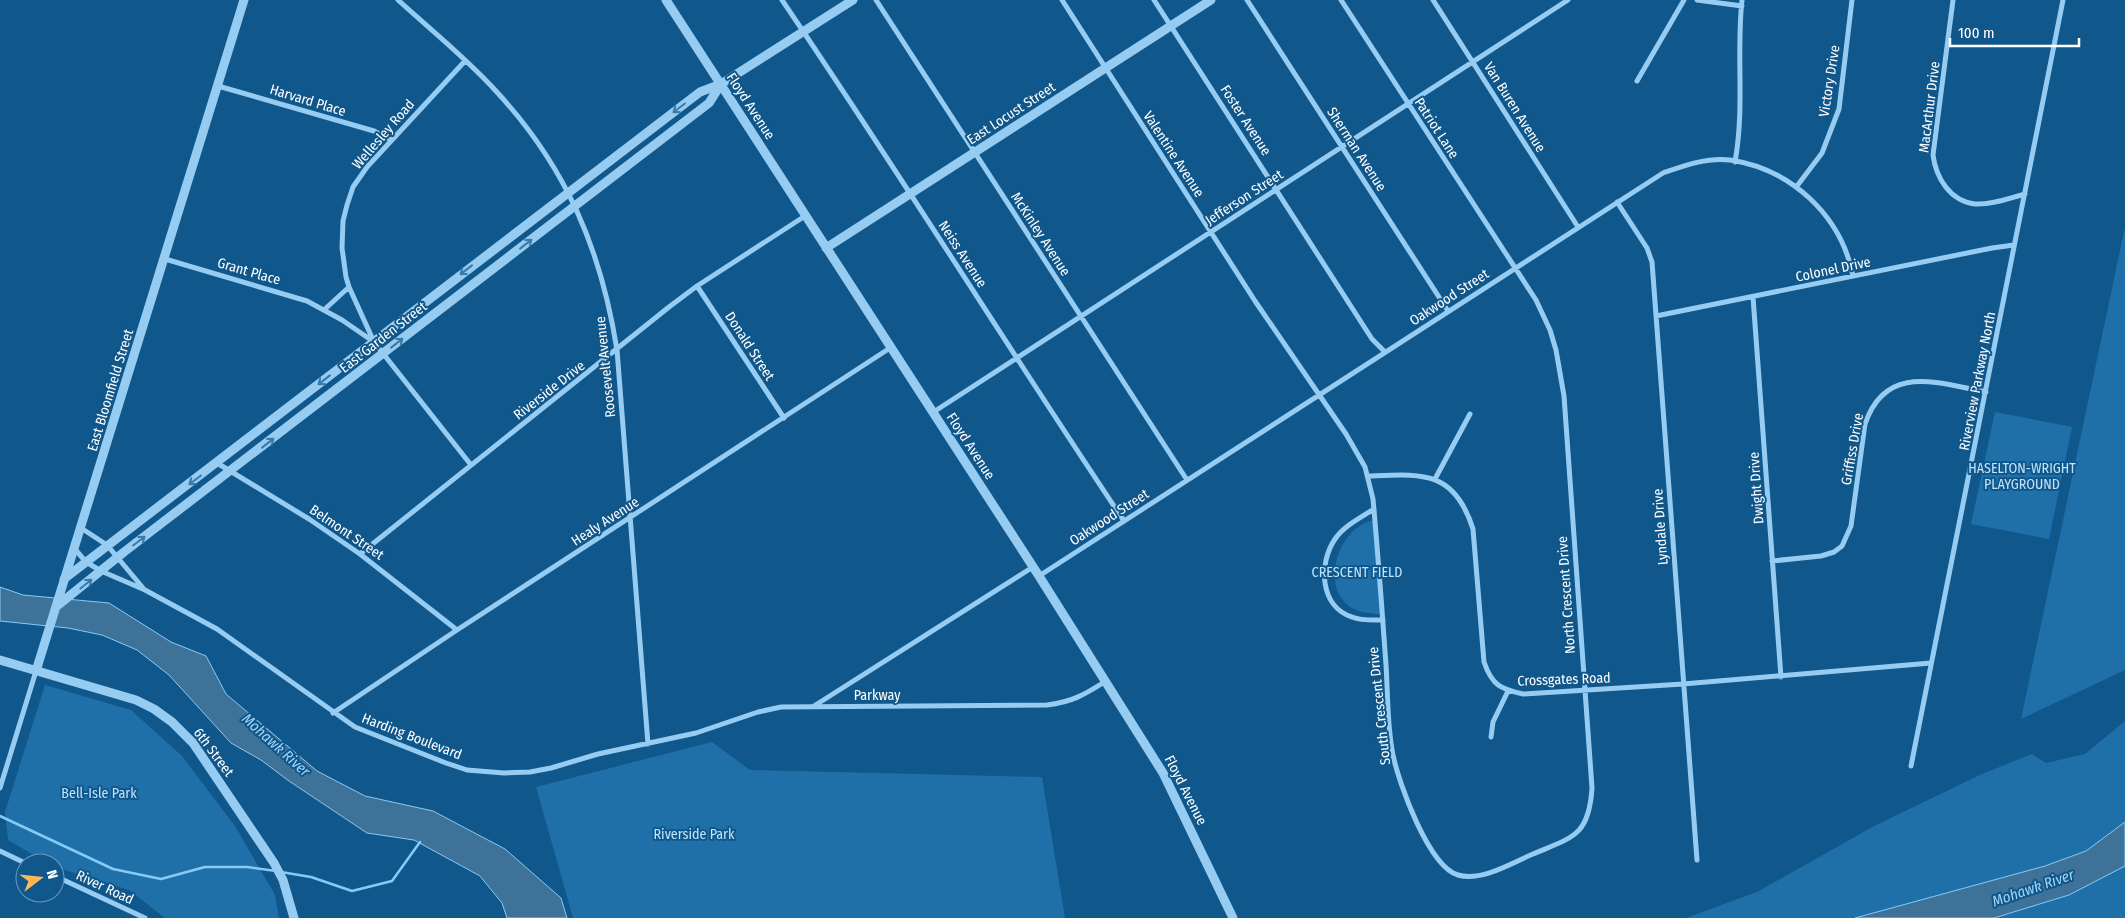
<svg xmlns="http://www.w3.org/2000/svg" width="2125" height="918" font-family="'Fira Sans Condensed',sans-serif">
<rect width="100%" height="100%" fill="#10578b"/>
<path fill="#1f70a9" d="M2125 227V670L2021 719Z
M1995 412 2072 427 2049 539 1971 524Z
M1375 520 1382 615C1371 613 1358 613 1349 606 1319 583 1340 525 1375 520Z
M45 685 131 710 182 756 235 826 275 895 279 918H165L129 890 55 867V863H47L8 840 5 812Z
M2125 721V918H1686L1757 892 1876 825 1982 774 2032 754 2046 763 2085 754Z
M712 742 750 770 1042 777 1065 918H573L536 787Z"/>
<path fill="#3e7299" stroke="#88caf6" d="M0 587 23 595 109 603 171 642 206 656 226 694 317 771 365 796 433 811 505 849 561 898 567 918H507L502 903 480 876 414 840 367 833 289 781 261 760 231 743 169 675 137 650 102 635 68 628 0 621Z
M2125 822V866L2069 895 1994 918H1855L2045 866 2086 851Z"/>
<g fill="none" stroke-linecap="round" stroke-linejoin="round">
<path stroke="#88caf6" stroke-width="2.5" d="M0 816 113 869 161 879 205 867H247L276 871
M281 872 311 877 352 891 392 881 420 842"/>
<path stroke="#97ccf2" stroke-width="5" d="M398 0C431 30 466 58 495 90 566 166 601 249 617 350L648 744
M782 0C899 172 1008 348 1124 521
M876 0 1187 480
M1062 0 1255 301 1346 434 1365 467 1373 499C1378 554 1382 609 1386 665 1388 695 1387 726 1393 755 1399 784 1429 867 1458 875 1481 882 1512 863 1533 854 1573 837 1589 836 1592 788L1564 396 1556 350 1550 330 1536 300 1341 0
M1154 0 1372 339 1385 352
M1247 0 1448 311
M1433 0 1578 227
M1697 0 1742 6
M1953 0 1933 155C1936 178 1950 201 1975 204 1992 205 2010 198 2025 194
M465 61 367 167 353 187 347 205 343 221 342 248 346 277 349 287 374 342 471 465
M1637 81 1684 0
M218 86 374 131 391 140
M1735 162C1745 106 1736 55 1742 0
M1797 186 1822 153 1839 109 1852 0
M1617 202 1647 248 1652 262 1697 860
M165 259 307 301 342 320 374 342
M697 286 784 418
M1753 297 1781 677
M325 309 349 287
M1656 316 1992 248 2014 245
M932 413 1568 0
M217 463 309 519 360 554 457 630
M1368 476C1421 474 1454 469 1473 529L1484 662C1492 685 1500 689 1523 694L1683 684 1931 663
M1435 479 1470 414
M1374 509C1360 518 1344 526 1335 539 1318 564 1320 607 1352 617 1362 621 1373 620 1383 620
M81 528 107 545 143 588
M74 548 86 562 101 571 145 590 217 629 355 727 446 763 467 770 504 773 530 772 551 768 598 754 696 733 758 712 781 707 1047 705C1072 702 1084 695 1106 681
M360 554 669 307 697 286 805 216
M1772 561 1821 556 1834 552 1842 546 1851 526 1865 424C1886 363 1937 383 1986 392
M1039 576 1663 173C1683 166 1707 157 1730 160 1791 169 1841 215 1853 276
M814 706 1033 567
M333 713 457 630 890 348
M1491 737 1493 722 1508 691
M1911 766 2063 0
M0 788 36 671
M0 851 25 863
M55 876 145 918"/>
<path stroke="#97ccf2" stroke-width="9" d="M666 0 1039 576 1163 773 1233 918
M826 248 1211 0
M64 579 700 92 721 84 853 0
M57 606 124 552 709 103 721 84
M0 660 136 700 154 709 172 722 193 743 274 863 283 880 294 918
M36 671 244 0"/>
</g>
<defs><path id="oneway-shaft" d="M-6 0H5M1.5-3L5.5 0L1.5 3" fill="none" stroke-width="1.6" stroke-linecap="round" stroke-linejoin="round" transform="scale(1.25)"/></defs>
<g stroke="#387aaa">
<use href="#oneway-shaft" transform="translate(679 108) rotate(143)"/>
<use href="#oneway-shaft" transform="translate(526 244) rotate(-38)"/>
<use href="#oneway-shaft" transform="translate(466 270) rotate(142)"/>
<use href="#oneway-shaft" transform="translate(397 343) rotate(-38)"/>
<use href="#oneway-shaft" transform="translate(324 380) rotate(142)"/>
<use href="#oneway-shaft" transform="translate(268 443) rotate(-38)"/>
<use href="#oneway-shaft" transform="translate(195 480) rotate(143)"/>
<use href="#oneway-shaft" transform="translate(139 541) rotate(-37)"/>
<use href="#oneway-shaft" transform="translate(86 584) rotate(-39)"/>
</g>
<g text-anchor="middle" stroke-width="4" stroke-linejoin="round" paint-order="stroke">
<g font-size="14" fill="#fff" stroke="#10578b">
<text transform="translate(1829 81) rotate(-81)" y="5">Victory Drive</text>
<text transform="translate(308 100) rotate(17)" y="5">Harvard Place</text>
<text transform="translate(751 106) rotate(57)" y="5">Floyd Avenue</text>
<text transform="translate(1515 107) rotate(58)" y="5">Van Buren Avenue</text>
<text transform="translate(1929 107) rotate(-83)" y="5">MacArthur Drive</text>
<text transform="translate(1011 113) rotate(-33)" y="5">East Locust Street</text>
<text transform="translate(1246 120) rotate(57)" y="5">Foster Avenue</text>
<text transform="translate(1437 128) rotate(57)" y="5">Patriot Lane</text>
<text transform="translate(383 134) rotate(-49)" y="5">Wellesley Road</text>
<text transform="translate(1357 149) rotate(57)" y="5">Sherman Avenue</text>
<text transform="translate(1174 154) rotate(57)" y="5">Valentine Avenue</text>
<text transform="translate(1244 197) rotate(-33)" y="5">Jefferson Street</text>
<text transform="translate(1041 234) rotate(57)" y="5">McKinley Avenue</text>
<text transform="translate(963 254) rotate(57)" y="5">Neiss Avenue</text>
<text transform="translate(1833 269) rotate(-12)" y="5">Colonel Drive</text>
<text transform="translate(249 271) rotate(16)" y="5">Grant Place</text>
<text transform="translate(1449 297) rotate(-33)" y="5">Oakwood Street</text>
<text transform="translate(383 337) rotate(-38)" y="5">East Garden Street</text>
<text transform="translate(750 346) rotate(57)" y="5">Donald Street</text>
<text transform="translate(605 367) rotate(-96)" y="5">Roosevelt Avenue</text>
<text transform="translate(1977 381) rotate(-79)" y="5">Riverview Parkway North</text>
<text transform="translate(110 390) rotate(-73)" y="5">East Bloomfield Street</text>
<text transform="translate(549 390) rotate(-38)" y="5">Riverside Drive</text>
<text transform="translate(971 446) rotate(57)" y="5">Floyd Avenue</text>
<text transform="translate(1852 449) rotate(-80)" y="5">Griffiss Drive</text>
<text transform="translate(1756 488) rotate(-94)" y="5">Dwight Drive</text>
<text transform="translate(1109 517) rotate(-33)" y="5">Oakwood Street</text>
<text transform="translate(605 521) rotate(-33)" y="5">Healy Avenue</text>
<text transform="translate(1660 527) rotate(-94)" y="5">Lyndale Drive</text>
<text transform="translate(347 532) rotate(34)" y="5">Belmont Street</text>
<text transform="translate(1566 595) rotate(-94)" y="5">North Crescent Drive</text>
<text transform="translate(1564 679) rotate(-2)" y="5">Crossgates Road</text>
<text x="877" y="700">Parkway</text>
<text transform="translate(1379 706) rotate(-96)" y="5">South Crescent Drive</text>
<text transform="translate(412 736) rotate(21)" y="5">Harding Boulevard</text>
<text transform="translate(214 752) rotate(53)" y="5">6th Street</text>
<text transform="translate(1186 790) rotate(63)" y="5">Floyd Avenue</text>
<text transform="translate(105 887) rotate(25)" y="5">River Road</text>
</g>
<g font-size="14" fill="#bee3fd" stroke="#10578b">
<text x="2022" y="473">HASELTON-WRIGHT<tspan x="2022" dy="16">PLAYGROUND</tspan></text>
<text x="1357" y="577">CRESCENT FIELD</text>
<text x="99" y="798">Bell-Isle Park</text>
<text x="694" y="839">Riverside Park</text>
</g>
<g font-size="15" font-style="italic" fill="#a2d6f9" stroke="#10578b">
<text transform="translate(276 745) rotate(42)" y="5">Mohawk River</text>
<text transform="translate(2033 888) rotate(-19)" y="5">Mohawk River</text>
</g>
</g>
<g transform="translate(40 878) rotate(74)"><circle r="24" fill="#10578b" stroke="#709ab9"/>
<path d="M0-4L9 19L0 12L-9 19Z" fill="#ffb858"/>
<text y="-8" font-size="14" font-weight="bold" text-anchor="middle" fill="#ffffff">N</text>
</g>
<path d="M1950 38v8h129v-8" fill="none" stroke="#ffffff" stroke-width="2.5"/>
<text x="1958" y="38" font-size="15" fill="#ffffff" stroke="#10578b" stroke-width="4" paint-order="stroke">100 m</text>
</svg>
